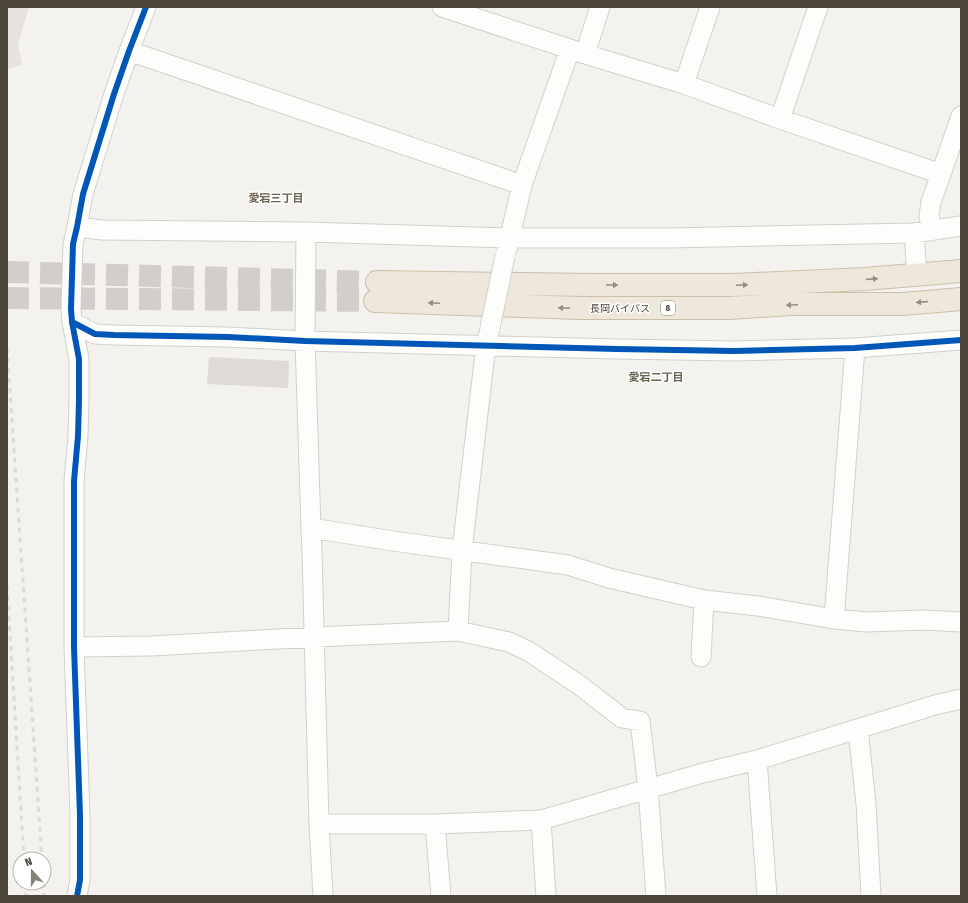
<svg xmlns="http://www.w3.org/2000/svg" width="968" height="903" font-family="'Fira Sans Condensed','Noto Sans JP',sans-serif">
<rect width="100%" height="100%" fill="#f4f2ee"/>
<path fill="#e6e3df" d="M7 7H29L18 44 22 65 7 69Z"/>
<path fill="#dedbd6" d="M209 357 289 361 288 388 207 384Z"/>
<g fill="none" stroke-linecap="round" stroke-linejoin="round">
<path stroke="#d2cfca" stroke-width="22" stroke-dasharray="22 11" stroke-linecap="butt" d="M7 272 377 282
M7 298 375 301"/>
<defs>
<path id="minor" d="M442 7 585 54 684 84 780 119 941 174
M129 51 522 185
M585 54 600 7
M684 84 710 7
M780 119 818 7
M77 227 102 230 306 232 509 238H669L914 233 961 226
M932 231 929 216 931 202 941 174 961 116
M306 232 305 341 311 528 312 552 319 824 323 896
M914 233 917 275
M507 249 522 185 570 49
M72 322 95 334 114 335 228 337 305 341 617 349 734 351 855 348 961 340
M311 528 393 541 568 565 609 578 704 600 758 606 834 619 866 622 924 620 961 622
M834 619 855 348
M458 631 509 642 528 651 578 684 622 718 640 721 648 789 656 896
M74 647 151 646 315 637 458 631 462 550 486 345 489 333
M701 657 704 600
M858 729 866 804 871 896
M757 760 767 896
M541 820 546 896
M319 824H435L541 820 703 773 757 760 935 705 961 699
M435 824 441 896
M77 896 80 880V815L74 647V481L78 436 79 400V359L72 322 71 309 73 244 77 227 83 194 114 94 129 51 146 7"/>
<path id="highway" d="M377 282 589 285H734L865 279 961 271
M375 301 579 308H729L791 304H903L961 299"/>
</defs>
<use href="#minor" stroke="#d2d0cb" stroke-width="21"/>
<use href="#highway" stroke="#ccbfa9" stroke-width="24"/>
<use href="#minor" stroke="#fdfdfc" stroke-width="19"/>
<use href="#highway" stroke="#ede8db" stroke-width="22"/>
<path stroke="#dbdbda" stroke-width="3" stroke-dasharray="5 5" stroke-linecap="butt" d="M7 348 42 859
M7 586 24 859
M26 883V896
M44 883V896
M7 895V896"/>
<defs>
<path id="minor-bridge" d="M490 328 505 256"/>
</defs>
<use href="#minor-bridge" stroke="#d2d0cb" stroke-width="21" stroke-linecap="butt"/>
<use href="#minor-bridge" stroke="#fdfdfc" stroke-width="19"/>
<defs>
<path id="cycleway" d="M72 322 95 334 114 335 228 337 305 341 617 349 734 351 855 348 961 340
M77 896 80 880V815L74 647V481L78 436 79 400V359L72 322 71 309 73 244 77 227 83 194 114 94 129 51 146 7"/>
</defs>
<use href="#cycleway" stroke="#fff" stroke-width="8"/>
<use href="#cycleway" stroke="#0057b8" stroke-width="6"/>
</g>
<defs><path id="oneway-solid" d="M-6-.8H1V-3.2L6.5 0L1 3.2V.8H-6Z"/></defs>
<g fill="#948e82">
<use href="#oneway-solid" transform="translate(872 279) rotate(-5)"/>
<use href="#oneway-solid" transform="translate(612 285)"/>
<use href="#oneway-solid" transform="translate(742 285) rotate(-2)"/>
<use href="#oneway-solid" transform="translate(922 302) rotate(175)"/>
<use href="#oneway-solid" transform="translate(434 303) rotate(-178)"/>
<use href="#oneway-solid" transform="translate(792 305) rotate(178)"/>
<use href="#oneway-solid" transform="translate(564 308) rotate(-178)"/>
</g>
<g text-anchor="middle" stroke-width="3" stroke-linejoin="round" paint-order="stroke">
<rect fill="#fff" stroke="#817c74" stroke-width="1" x="661" y="301" width="14" height="14" rx="3"/>
<g font-size="9" font-weight="bold" fill="#4b4439">
<text x="668" y="311">8</text>
</g>
<g font-size="10" fill="#4b4439" stroke="#fff">
<text x="620" y="312">長岡バイパス</text>
</g>
<g font-size="11" font-weight="bold" fill="#6e6250" stroke="#fff">
<text x="276" y="202">愛宕三丁目</text>
<text x="656" y="381">愛宕二丁目</text>
</g>
</g>
<rect width="968" height="903" fill="none" stroke="#4b4439" stroke-width="16"/>
<g transform="translate(32 871) rotate(339)"><circle r="19" fill="#ffffff" stroke="#b7b4b0"/>
<path d="M0-3L7 15L0 10L-7 15Z" fill="#868178"/>
<text y="-6" font-size="11" font-weight="bold" text-anchor="middle" fill="#4b4439">N</text>
</g>
</svg>
